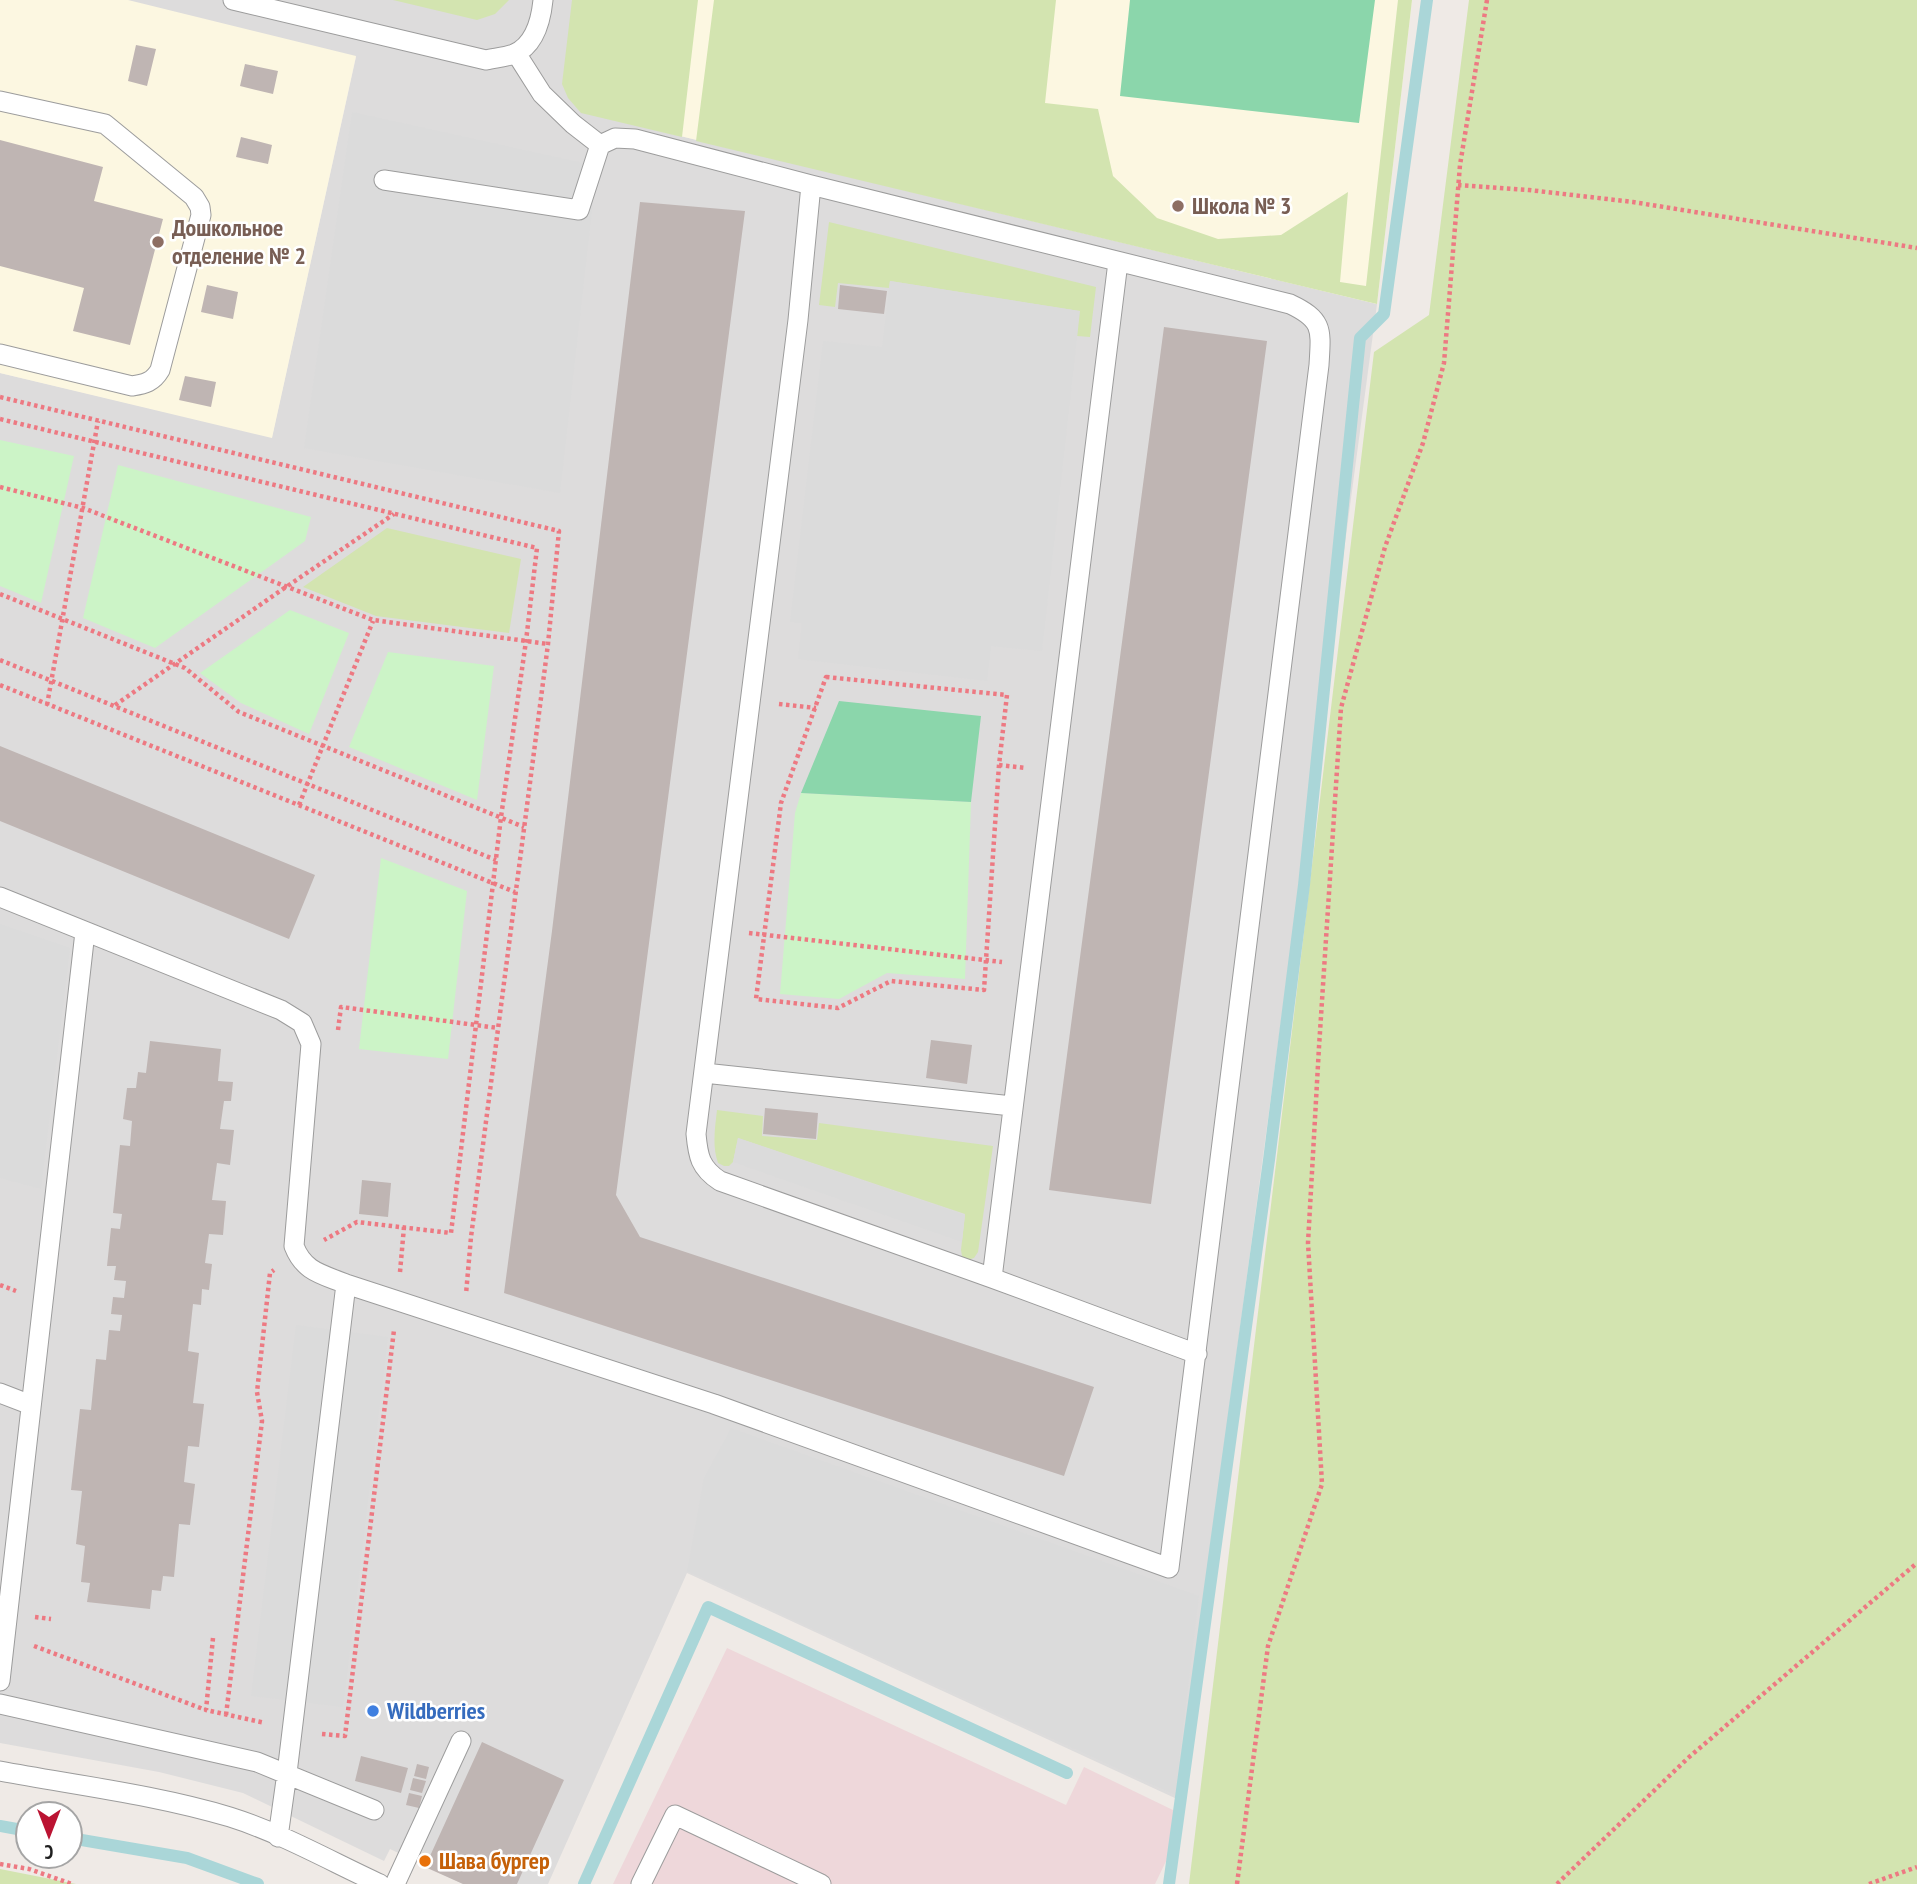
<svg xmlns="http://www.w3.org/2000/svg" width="1917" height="1884" font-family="'PT Sans Narrow',sans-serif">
<rect width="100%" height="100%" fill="#efeae6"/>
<path fill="#dddcdc" d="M125 0H594L581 112 1377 304 1177 1799 687 1573 548 1884H463L390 1849 384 1861 243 1793 159 1772 0 1743V373L272 437 356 57Z"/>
<path fill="#eed7da" d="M727 1648 1066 1805 1084 1767 1175 1811 1170 1853 1155 1884H613Z"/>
<path fill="#fcf7e1" d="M0 0H128L356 56 272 438 0 373Z
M594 0H1412L1377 304 581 112Z"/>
<path fill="#d3e4b0" d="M393 0H509L495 14 477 20Z
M572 0H698L682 137 581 113 568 98 562 84Z
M714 0H1056L1045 103 1098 109 1113 176 1157 218 1218 239 1281 235 1348 192 1340 282 1366 286 1398 0H1412L1377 304 696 141Z
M1469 0H1917V1884H1189L1374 352 1429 315Z
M829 222 1096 287 1090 337 1077 336 1079 311 890 281 889 288 838 283 835 307 819 305Z
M387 528 521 559 509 633 376 616 303 587Z
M717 1110 763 1116 762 1136 817 1140 819 1123 993 1146 978 1252 974 1258 967 1260 962 1256 961 1250 965 1214 738 1138 733 1162 729 1166H724L718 1163C712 1146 715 1128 717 1110Z
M0 1869 76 1884H0Z"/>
<path fill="#ccf4c7" d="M0 440 74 456 41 603 0 586Z
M118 465 311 517 305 541 155 648 83 618Z
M290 610 349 633 309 734 241 703 200 673Z
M388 652 494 666 477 800 349 747Z
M801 793 971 802 965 979 887 973 839 999 780 994 795 813Z
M381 858 467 891 448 1059 359 1049Z"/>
<path fill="#8bd6ab" d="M1130 0H1375L1359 123 1120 96Z
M839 701 981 716 971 802 801 793Z"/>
<path fill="#dbdbdb" d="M352 112 597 166 560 493 304 448Z
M890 281 1080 311 1042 651 991 646 987 681 798 659 802 623 790 622 823 341 882 347Z
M0 924 70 948 41 1189 0 1178Z
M738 1138 965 1215 962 1242 733 1162Z
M296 1325 388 1337 343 1707 251 1696Z
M731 1428 1199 1596 1175 1795 687 1571 704 1478Z"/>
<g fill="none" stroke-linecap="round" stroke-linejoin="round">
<path stroke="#aad6d8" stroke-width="12" d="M0 1826 28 1831
M70 1838 187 1858 258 1884
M584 1884 708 1607 1067 1773
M1169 1884 1269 1160 1304 885 1360 338 1384 314 1427 0"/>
</g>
<path fill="#bfb5b3" d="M136 45 156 49 147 86 128 81Z
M245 64 278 71 273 94 240 86Z
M241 137 272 145 268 164 236 157Z
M0 140 103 167 94 201 163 219 130 345 73 331 84 288 0 266Z
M640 202 745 211 616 1195 640 1237 1094 1387 1064 1476 504 1293 552 931Z
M207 285 238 292 233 319 201 312Z
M840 285 887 291 884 314 838 309Z
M1164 327 1267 341 1151 1204 1049 1190Z
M185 376 216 382 211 407 179 400Z
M0 746 315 875 289 939 0 821Z
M931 1040 972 1045 967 1084 926 1078Z
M150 1041 221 1049 218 1081 233 1082 231 1101H224L220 1129 234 1130 230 1165 217 1163 212 1200 226 1201 223 1235 209 1234 205 1263 212 1264 209 1290 202 1289 201 1305 193 1304 188 1351 199 1353 193 1403 204 1404 199 1447 188 1446 184 1482 195 1484 190 1525 179 1524 174 1577 163 1576 161 1591 152 1590 150 1609 87 1602 90 1583 81 1582 85 1546 76 1544 82 1491 71 1490 80 1409 91 1410 96 1359 106 1360 109 1330 120 1331 122 1315 111 1314 113 1297 124 1298 126 1281 114 1280 116 1266H107L111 1228 120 1229 122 1214 113 1213 120 1145 130 1146 132 1121 123 1119 127 1088H136L138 1072 146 1073Z
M765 1108 818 1113 816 1139 763 1134Z
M362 1180 391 1183 388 1217 359 1214Z
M482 1742 564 1780 517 1884H463L425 1867Z
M361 1756 408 1768 401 1793 355 1781Z
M417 1764 429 1767 426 1779 414 1776Z
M413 1778 426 1781 422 1793 410 1790Z
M409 1793 422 1796 419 1808 406 1805Z"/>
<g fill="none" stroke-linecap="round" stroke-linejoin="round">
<defs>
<path id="service" d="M233 0 486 60C495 58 506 57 514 54 535 45 541 20 543 0
M516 53 542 94 573 124 600 145
M0 101 105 124 194 197 200 207 201 215 160 370C153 382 145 384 132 386L0 354
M811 185 798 320 696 1134C698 1156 700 1168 720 1181L992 1278 1197 1354
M0 897 281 1010 302 1023 311 1044 294 1246C304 1272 322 1274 346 1284L714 1404 1169 1568 1319 365C1321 330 1324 320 1290 304L811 185 635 139 615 138 600 145 579 210 384 180
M704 1073 1012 1106
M992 1278 1118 262
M0 1393 31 1405
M0 1681 85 932
M0 1704 257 1762 374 1810
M0 1771C75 1785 157 1795 230 1817 281 1833 332 1862 380 1884
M278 1837 287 1773 346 1284
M395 1884 461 1741
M641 1884 675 1815 821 1884"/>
</defs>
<use href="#service" stroke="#9c9c9c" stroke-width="21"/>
<path stroke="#ed7982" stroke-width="4.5" stroke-dasharray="3.5 3.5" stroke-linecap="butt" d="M1458 185 1529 190 1633 202 1917 248
M0 397 559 531 548 644 471 1237 466 1294
M0 419 537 548 526 641 501 817 451 1233 357 1222 324 1240
M0 487 83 508 373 620 548 644
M0 594 185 668 239 712 524 827
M0 660 496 860
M826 677 1007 695 999 765 984 990 891 981 838 1008 756 999 781 803Z
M0 685 515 892
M779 704 816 708
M47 705 98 421
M115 705 286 587 394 514
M999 765 1026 768
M299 805 373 621
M749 933 1002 962
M338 1030 341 1007 498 1028
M400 1272 404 1227
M0 1285 16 1291
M35 1617 51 1619
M213 1638 206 1710 265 1723
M34 1646 206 1710
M226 1715 262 1421 257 1392 270 1273 274 1270
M322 1734 345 1736 394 1330
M0 1864 29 1869 72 1884
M1237 1884 1268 1646 1322 1484 1308 1243 1319 1047 1341 708 1385 547 1423 443 1444 363 1460 165 1487 0
M1557 1884 1688 1758 1917 1563
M1869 1884 1917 1867"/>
<use href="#service" stroke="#fff" stroke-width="19"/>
</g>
<g fill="#8d6e63" stroke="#fff" stroke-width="2.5">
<circle cx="1178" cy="206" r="7"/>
<circle cx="158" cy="242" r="7"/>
</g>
<circle fill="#3f7fe0" stroke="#fff" stroke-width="2.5" cx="373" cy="1711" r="7"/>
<circle fill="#e8710a" stroke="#fff" stroke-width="2.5" cx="425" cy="1861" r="7"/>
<g text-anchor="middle" stroke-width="5" stroke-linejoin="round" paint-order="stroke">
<g font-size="24" font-weight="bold" fill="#785e54" stroke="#fff" text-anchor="start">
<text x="1192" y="214">Школа № 3</text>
<text x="172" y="236">Дошкольное<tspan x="172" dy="28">отделение № 2</tspan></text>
</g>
<g font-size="24" font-weight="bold" fill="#366cbe" stroke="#fff" text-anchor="start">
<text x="387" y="1719">Wildberries</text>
</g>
<g font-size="24" font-weight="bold" fill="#c56008" stroke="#fff" text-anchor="start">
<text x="439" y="1869">Шава бургер</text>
</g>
</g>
<g transform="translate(49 1835) rotate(180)"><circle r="33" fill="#ffffff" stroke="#a5a5a5" stroke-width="2"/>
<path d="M0-5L12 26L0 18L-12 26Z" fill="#bb1332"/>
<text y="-10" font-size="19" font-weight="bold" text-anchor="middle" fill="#1f1f1f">С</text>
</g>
</svg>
